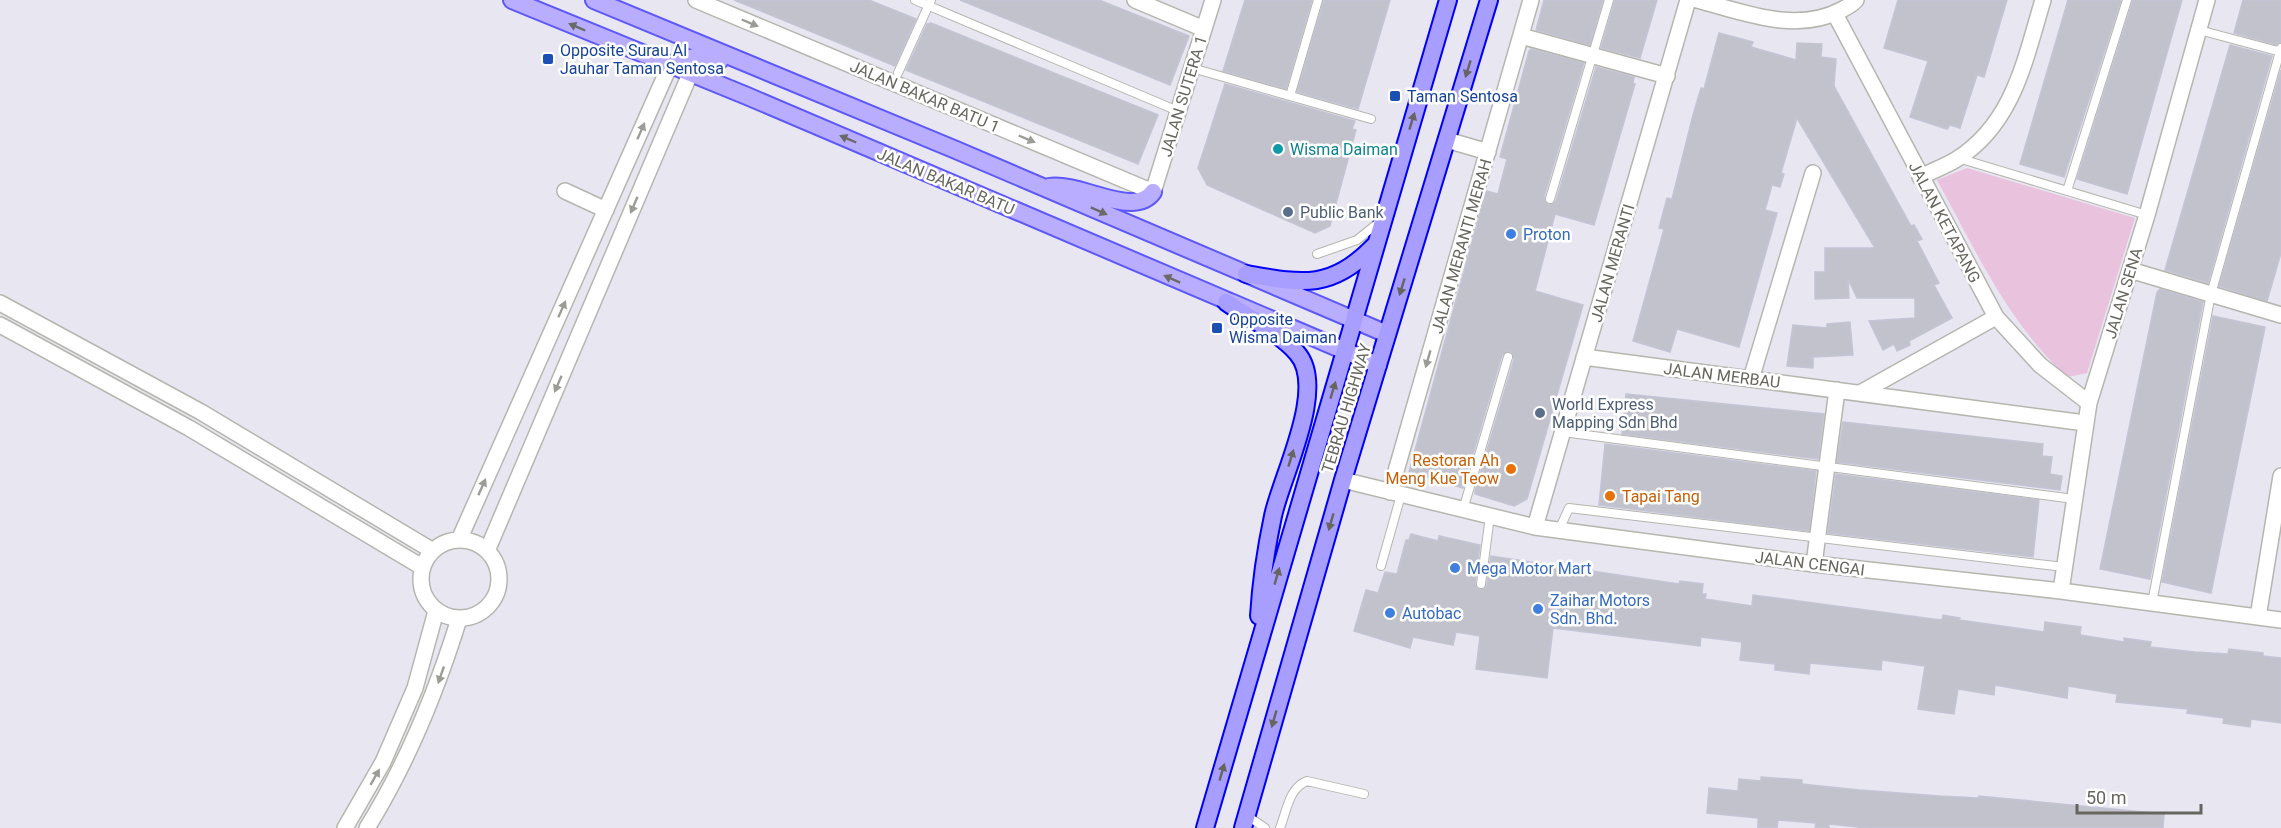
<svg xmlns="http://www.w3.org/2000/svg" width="2281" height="828" font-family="Roboto,sans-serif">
<rect width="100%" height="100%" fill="#e7e6f1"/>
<path fill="#e9c2dd" d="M1967 168 2135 218 2087 373 2067 377C2007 321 1976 251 1937 180Z"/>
<path fill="#c2c2cc" stroke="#c4c4d6" stroke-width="1.5" d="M734 0H869L916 19 895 66Z
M960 0H1099L1189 36 1170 85Z
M1245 0H1312L1286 89 1223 71Z
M1324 0H1390L1358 109 1297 92Z
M1544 0H1603L1590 45 1536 30Z
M1615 0H1657L1640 58 1601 48Z
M1898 0H2007L1984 77 1977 75 1960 128 1950 125 1947 129 1910 117 1928 61 1884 48Z
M2068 0H2121L2064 177 2020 164Z
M2133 0H2182L2127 194 2077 179Z
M2243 0H2281V42L2276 45 2234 33Z
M931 23 1158 115 1138 164 906 70 927 24Z
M1719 33 1753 42 1751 47 1796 60 1797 43 1822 44 1821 57 1836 59 1834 86 1911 226 1914 225 1922 239 1917 241 1939 283 1934 285 1952 318 1909 341 1910 345 1897 351 1894 344 1883 350 1869 321 1915 318V298H1857L1848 279 1849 298 1815 299V272H1825V248H1875L1797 118 1781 173 1784 174 1780 187 1772 185 1765 210 1777 213 1739 347 1677 329 1670 352 1633 341 1664 229 1659 228 1667 198 1672 199 1693 115 1701 88 1704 89Z
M2230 45 2272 56 2208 283 2165 270Z
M1531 49 1584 63 1544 197 1548 205 1556 201 1596 67 1634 77 1633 83 1635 84 1594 225 1555 214 1535 291 1583 305 1527 499 1514 506 1475 494V491L1514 359 1510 351 1502 355 1463 488 1409 472 1486 191 1498 194 1507 159 1500 157 1529 51Z
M2281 70V253L2267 301 2219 286Z
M1225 84 1355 121 1352 129 1356 130 1330 226 1315 233 1207 185 1198 168Z
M2160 289 2203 302 2150 579 2100 569 2157 292Z
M2213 316 2265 327 2211 593 2162 582Z
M1850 322 1853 355 1813 357V368L1787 366 1793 325 1827 328V324Z
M1626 394 1824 414 1818 459 1622 434Z
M1843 422 2043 444 2042 456 2052 457 2050 474 2062 476 2060 490 1837 462Z
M1605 444 1816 471 1809 531 1599 505Z
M1836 474 2039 500 2033 557 1828 533Z
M1411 534 1438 541 1439 536 1480 545 1475 583 1480 590 1487 585 1491 556 1679 584 1680 581 1703 584 1702 594H1706L1705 599 1752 606 1753 595 1933 619 1942 620 1943 615 1960 618 1959 620 2044 632 2045 622 2081 627 2080 635 2124 642V638L2151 642 2150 647 2195 652 2228 654 2229 649 2263 653V656L2281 658V723L2251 719 2250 727 2223 723 2224 718 2187 713 2188 709 2116 702 2117 694 2068 686 2067 698 1995 685 1994 695 1958 689 1954 714 1918 709 1925 666 1882 660 1881 670 1810 663 1809 674 1775 670V664L1740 660 1742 642 1701 637 1700 646 1553 628 1547 678 1476 669 1480 636 1456 632 1453 645 1413 637 1410 648 1354 631 1366 590 1378 593 1385 572 1397 574 1406 540H1409Z
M1761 777 1802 780V784L1859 790 1940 796 1979 798V796L2164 814 2163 828H1867L1829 824V828H1815L1816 823 1778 820 1777 828H1758V818L1707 813 1709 788 1738 791 1739 779 1761 781Z"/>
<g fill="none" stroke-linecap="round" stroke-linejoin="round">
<defs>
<path id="service" d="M915 0 1178 111
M2199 30 2281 52
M1192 68 1371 119
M898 73 931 0
M1290 96 1318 0
M1958 158 2147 215
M2067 191 2127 0
M1550 199 1609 0
M1317 254 1357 240 1378 223
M1563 432 2074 499
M1463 510 1508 357
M1559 530 1569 508 2064 567
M1381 566 1401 495
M1481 584 1490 516
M2152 603 2211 294 2281 48
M1246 815 1265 828
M1280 828C1287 810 1289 788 1307 781L1364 794"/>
<path id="minor" d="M696 0 1153 192 1213 0
M1135 0 1204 29
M1697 0C1743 12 1796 34 1841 10 1847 7 1852 5 1856 0
M1835 14 1996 317 2040 365 2089 403
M1521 36 1667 76
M1447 140 1488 152
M1920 177C1932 171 1946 166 1957 159 2014 123 2025 59 2043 0
M565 191 606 210
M2130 270 2281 315
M0 303 201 412 433 551
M0 325 189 428 422 567
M1584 357 2085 423
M1751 379 1813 173
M1860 393 1996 317
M1343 480 1535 527 1814 564 2061 591 2281 620
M1390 492 1531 0
M1535 527 1688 0
M421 579a39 39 0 1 1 78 0a39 39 0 1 1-78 0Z
M459 540 670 65
M487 551 690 74
M1814 564 1837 390
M2061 591 2089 403 2147 215 2207 0
M2258 617 2281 476
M345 828 383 762 415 688 436 611
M367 828C408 762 436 693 459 619"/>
<path id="primary" d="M512 0 747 96 1378 365
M594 0 956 150 1387 334
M670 65C686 58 702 53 720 60
M1049 187C1080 182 1134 219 1153 192"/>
<path id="trunk" d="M1246 274C1303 284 1331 290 1374 246
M1226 302C1247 317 1281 334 1297 353 1328 388 1281 477 1273 516 1266 549 1261 583 1259 616
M1205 828 1448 0
M1243 828 1343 480 1489 0"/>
</defs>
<use href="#service" stroke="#b6b6af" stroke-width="10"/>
<use href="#minor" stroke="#b6b6af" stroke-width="18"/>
<use href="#primary" stroke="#5d58f8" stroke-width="20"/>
<use href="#trunk" stroke="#0000f7" stroke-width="20"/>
<use href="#service" stroke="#fff" stroke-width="8"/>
<use href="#minor" stroke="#fff" stroke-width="15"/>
<use href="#primary" stroke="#b9adff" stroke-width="16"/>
<use href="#trunk" stroke="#a79eff" stroke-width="16"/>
</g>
<defs><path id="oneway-solid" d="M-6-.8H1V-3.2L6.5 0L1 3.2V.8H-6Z" transform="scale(1.5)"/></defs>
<g fill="#9c9c96">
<use href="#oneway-solid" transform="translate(750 23) rotate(23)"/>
<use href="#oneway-solid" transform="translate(641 131) rotate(-66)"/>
<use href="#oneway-solid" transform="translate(1027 139) rotate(23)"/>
<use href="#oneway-solid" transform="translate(634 205) rotate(113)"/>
<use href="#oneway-solid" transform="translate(562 309) rotate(-66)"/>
<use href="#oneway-solid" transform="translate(1428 359) rotate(106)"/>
<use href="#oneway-solid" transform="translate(558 384) rotate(113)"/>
<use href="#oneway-solid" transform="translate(482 487) rotate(-66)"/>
<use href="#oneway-solid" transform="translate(441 675) rotate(109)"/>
<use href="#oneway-solid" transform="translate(375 777) rotate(-60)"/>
</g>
<g fill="#6b6a66">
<use href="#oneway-solid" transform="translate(577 27) rotate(-157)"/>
<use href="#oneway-solid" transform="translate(848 139) rotate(-157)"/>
<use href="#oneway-solid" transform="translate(1099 211) rotate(24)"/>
<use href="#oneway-solid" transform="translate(1172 279) rotate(-156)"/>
</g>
<g fill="#67665e">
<use href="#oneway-solid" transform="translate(1468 69) rotate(107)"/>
<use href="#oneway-solid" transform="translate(1412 121) rotate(-73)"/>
<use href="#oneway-solid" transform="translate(1402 287) rotate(107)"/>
<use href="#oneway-solid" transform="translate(1333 390) rotate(-73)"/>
<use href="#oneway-solid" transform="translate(1291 458) rotate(-73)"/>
<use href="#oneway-solid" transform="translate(1331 522) rotate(106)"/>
<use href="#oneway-solid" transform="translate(1277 576) rotate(-74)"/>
<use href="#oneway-solid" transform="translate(1274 719) rotate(106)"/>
<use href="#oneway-solid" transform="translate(1222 772) rotate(-74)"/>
</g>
<g fill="#1a4fb4" stroke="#fff" stroke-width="2">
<rect x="542" y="53" width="12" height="12" rx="3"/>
<rect x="1389" y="90" width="12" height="12" rx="3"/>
<rect x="1211" y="322" width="12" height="12" rx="3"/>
</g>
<circle fill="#0f9aa8" stroke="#fff" stroke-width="2" cx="1278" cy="149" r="6"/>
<g fill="#5c6f8a" stroke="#fff" stroke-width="2">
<circle cx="1288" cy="212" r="6"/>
<circle cx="1540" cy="413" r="6"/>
</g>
<g fill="#3f7fe0" stroke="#fff" stroke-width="2">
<circle cx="1511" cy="234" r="6"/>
<circle cx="1455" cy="568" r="6"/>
<circle cx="1538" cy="609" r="6"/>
<circle cx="1390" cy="613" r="6"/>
</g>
<g fill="#e8710a" stroke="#fff" stroke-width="2">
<circle cx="1511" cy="469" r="6"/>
<circle cx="1610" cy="496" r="6"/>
</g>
<g text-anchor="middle" stroke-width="5" stroke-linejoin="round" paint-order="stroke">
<g font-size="16" fill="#164399" stroke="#fff" text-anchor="start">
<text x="560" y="56">Opposite Surau Al<tspan x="560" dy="18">Jauhar Taman Sentosa</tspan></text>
<text x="1407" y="102">Taman Sentosa</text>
<text x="1229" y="325">Opposite<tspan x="1229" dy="18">Wisma Daiman</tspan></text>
</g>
<g font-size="16" fill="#67665e" stroke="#fff">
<text transform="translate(925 96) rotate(23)" y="6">JALAN BAKAR BATU 1</text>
<text transform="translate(1183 96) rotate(-73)" y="6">JALAN SUTERA 1</text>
<text transform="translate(946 181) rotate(23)" y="6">JALAN BAKAR BATU</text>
<text transform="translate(1945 222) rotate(62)" y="6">JALAN KETAPANG</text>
<text transform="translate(1461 246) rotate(-74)" y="6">JALAN MERANTI MERAH</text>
<text transform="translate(1612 263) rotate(-74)" y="6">JALAN MERANTI</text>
<text transform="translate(2123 293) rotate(-73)" y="6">JALAN SENA</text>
<text transform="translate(1722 375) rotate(7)" y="6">JALAN MERBAU</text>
<text transform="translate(1346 408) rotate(-73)" y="6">TEBRAU HIGHWAY</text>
<text transform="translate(1810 563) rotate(7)" y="6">JALAN CENGAI</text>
</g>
<g font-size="16" fill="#0d838f" stroke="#fff" text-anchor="start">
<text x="1290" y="155">Wisma Daiman</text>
</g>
<g font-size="16" fill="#4e5e75" stroke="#fff" text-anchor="start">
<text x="1300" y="218">Public Bank</text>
<text x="1552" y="410">World Express<tspan x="1552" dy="18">Mapping Sdn Bhd</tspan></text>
</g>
<g font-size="16" fill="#366cbe" stroke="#fff" text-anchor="start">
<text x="1523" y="240">Proton</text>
<text x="1467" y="574">Mega Motor Mart</text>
<text x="1550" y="606">Zaihar Motors<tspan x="1550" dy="18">Sdn. Bhd.</tspan></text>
<text x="1402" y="619">Autobac</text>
</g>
<g font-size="16" fill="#c56008" stroke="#fff" text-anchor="end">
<text x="1499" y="466">Restoran Ah<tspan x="1499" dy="18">Meng Kue Teow</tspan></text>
<text x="1622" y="502" text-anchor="start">Tapai Tang</text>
</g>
</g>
<path d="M2077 804v9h124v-9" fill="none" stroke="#67665e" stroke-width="3"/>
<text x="2086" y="804" font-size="18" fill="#67665e" stroke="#ffffff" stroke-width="4.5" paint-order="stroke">50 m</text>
</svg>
